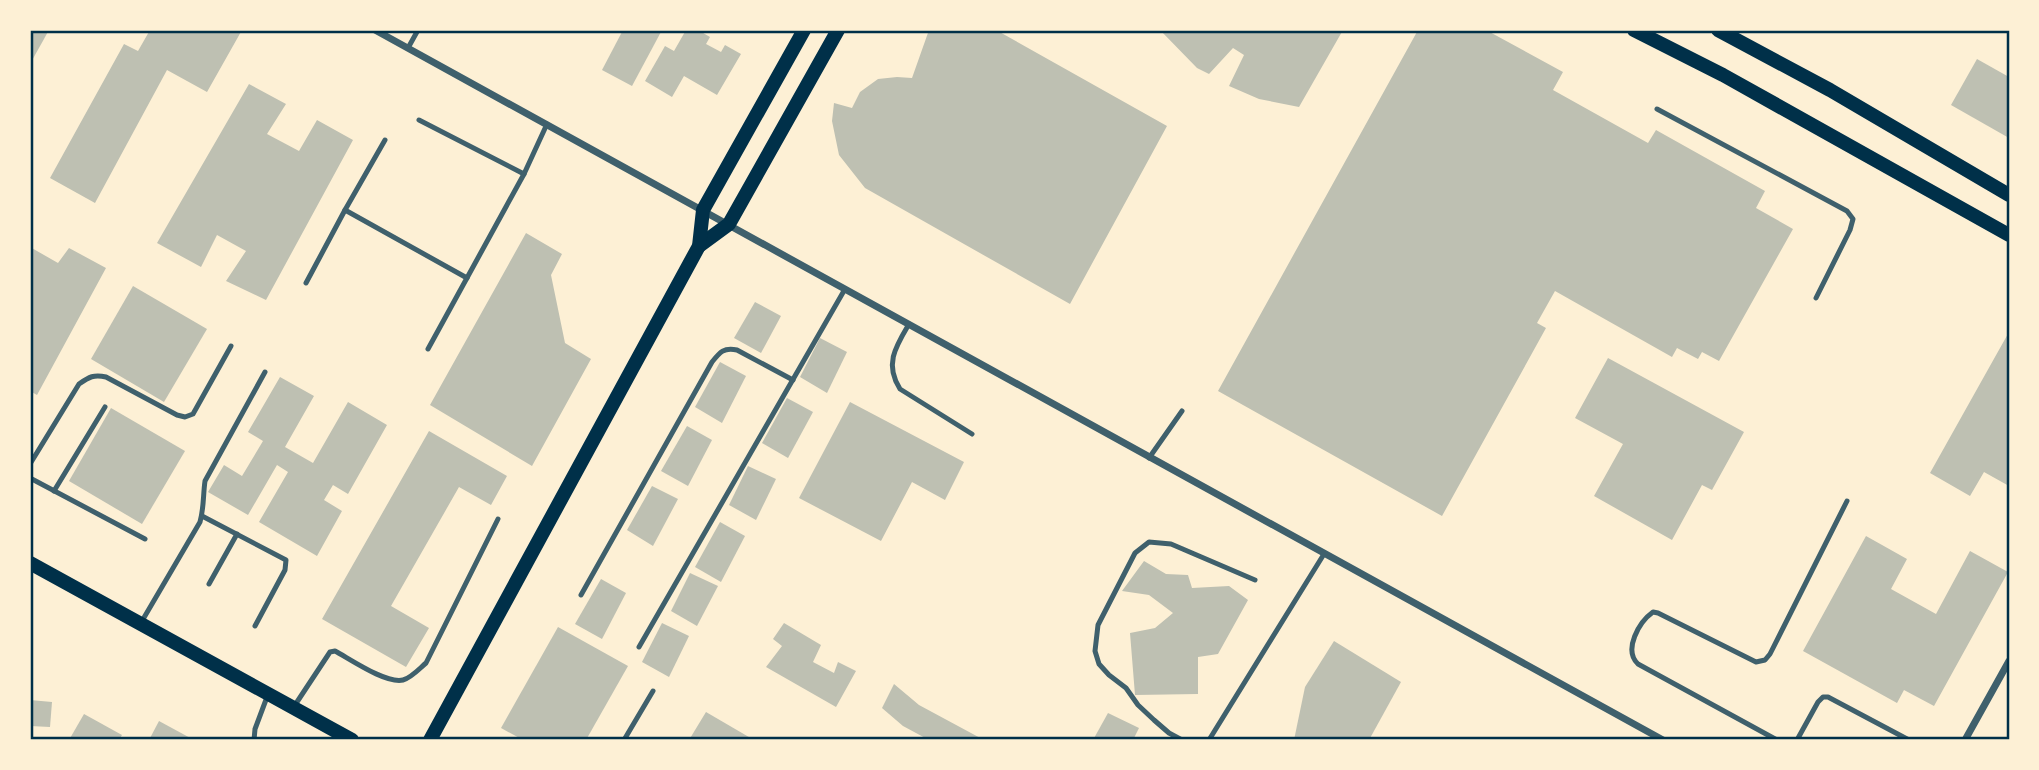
<svg xmlns="http://www.w3.org/2000/svg" width="2039" height="770" viewBox="0 0 2039 770" font-family="Raleway,sans-serif">
<style>
.building{fill:#bec0b2}
.lines{fill:none;stroke-linecap:round;stroke-linejoin:round}
.service{stroke:#3f606c;stroke-width:5}
.minor{stroke:#3f606c;stroke-width:7}
.secondary{stroke:#003049;stroke-width:14}
.neatline{fill:none;stroke:#003049;stroke-width:2.5}
</style>
<rect width="100%" height="100%" fill="#fdf0d5"/>
<g class="building">
<polygon points="30,30 49,30 30,64"/>
<polygon points="150,30 242,30 207,92 167,70 95,203 50,178 124,44 138,51"/>
<polygon points="623,30 662,30 632,86 602,70"/>
<polygon points="686,30 698,30 710,37 706,44 721,52 725,45 741,54 717,95 684,76 672,97 645,81 665,46 674,51"/>
<polygon points="929,30 996,30 1167,126 1070,304 865,188 839,155 832,121 834,103 852,108 860,92 878,79 897,77 912,78"/>
<polygon points="1160,30 1343,30 1299,107 1259,99 1229,86 1244,55 1233,48 1209,74 1197,68"/>
<polygon points="1418,30 1486,30 1563,72 1553,90 1648,143 1656,130 1765,191 1756,208 1793,229 1719,361 1702,352 1698,359 1677,348 1672,357 1555,291 1537,323 1546,328 1442,516 1218,391"/>
<polygon points="1977,59 2009,77 2009,138 1951,105"/>
<polygon points="249,84 286,104 267,134 299,151 317,120 353,140 266,300 226,281 246,251 217,235 201,267 157,243"/>
<polygon points="526,233 562,254 551,275 565,343 591,359 532,466 430,405"/>
<polygon points="30,247 58,263 69,248 106,268 37,395 30,391"/>
<polygon points="133,286 207,329 164,402 91,359"/>
<polygon points="755,302 781,316 761,353 734,338"/>
<polygon points="2009,332 2009,486 1984,472 1970,496 1930,473"/>
<polygon points="820,338 847,352 827,393 800,377"/>
<polygon points="1608,358 1744,432 1712,490 1702,485 1672,540 1594,496 1623,444 1575,418"/>
<polygon points="720,362 746,376 722,423 695,407"/>
<polygon points="280,377 314,396 285,447 313,463 348,402 387,425 348,494 333,485 324,500 342,511 317,556 259,522 288,472 277,465 248,515 208,492 224,465 242,476 263,441 248,432"/>
<polygon points="787,398 813,412 788,458 762,443"/>
<polygon points="850,402 964,462 945,500 912,482 881,541 799,498"/>
<polygon points="111,408 185,451 142,524 69,481"/>
<polygon points="687,426 712,440 688,486 661,471"/>
<polygon points="429,431 507,476 491,505 459,487 391,606 429,628 406,667 322,619"/>
<polygon points="748,466 776,479 756,520 729,505"/>
<polygon points="652,486 678,499 653,546 627,530"/>
<polygon points="720,522 745,536 721,582 695,567"/>
<polygon points="1866,536 1907,559 1891,589 1936,614 1970,551 2008,572 1934,706 1904,690 1897,703 1803,651"/>
<polygon points="1144,561 1166,574 1188,575 1192,588 1229,586 1248,600 1218,654 1198,657 1198,694 1135,695 1130,633 1155,628 1173,613 1149,595 1122,591"/>
<polygon points="690,573 718,586 697,626 671,611"/>
<polygon points="601,579 626,593 602,639 575,624"/>
<polygon points="662,623 689,636 669,677 642,662"/>
<polygon points="784,623 821,645 813,662 834,673 838,662 856,671 836,707 766,667 782,646 773,639"/>
<polygon points="558,627 628,666 586,740 523,740 501,728"/>
<polygon points="1334,641 1401,682 1369,740 1294,740 1305,687"/>
<polygon points="894,684 919,705 984,740 929,740 903,726 882,708"/>
<polygon points="30,700 52,702 50,727 30,726"/>
<polygon points="706,712 754,740 689,740"/>
<polygon points="1108,713 1139,728 1133,740 1093,740"/>
<polygon points="84,714 122,735 119,740 69,740"/>
<polygon points="159,721 194,740 149,740"/>
</g>
<g class="lines">
<g class="service">
<polyline points="408,48 418,30"/>
<polyline points="1657,109 1847,211 1853,219 1850,230 1816,298"/>
<polyline points="419,120 524,174"/>
<polyline points="385,140 345,210 467,278"/>
<polyline points="306,283 345,210"/>
<path d="M 909,324 C 896,346 884,364 900,389 L 972,434"/>
<polyline points="428,349 524,174 547,124"/>
<polyline points="1149,458 1182,411"/>
<path d="M 30,464 L 79,384 C 89,377 94,374 106,377 L 177,415 L 185,417 L 193,414 L 231,346"/>
<polyline points="30,478 145,539"/>
<polyline points="54,491 105,407"/>
<polyline points="202,516 286,560 285,570 255,626"/>
<polyline points="209,584 237,534"/>
<path d="M 581,595 L 712,362 C 720,352 724,347 737,350 L 793,380"/>
<path d="M 142,621 L 200,522 C 204,508 203,495 205,481 L 265,372"/>
<polyline points="639,647 845,289"/>
<path d="M 295,705 L 330,652 L 335,651 C 350,659 386,684 403,680 C 411,678 419,669 426,663 L 498,519"/>
<polyline points="254,740 255,729 267,697"/>
<polyline points="624,740 653,691"/>
<polyline points="1182,740 1169,733 1154,720 1138,705 1126,688 1109,675 1099,664 1095,651 1098,625 1135,553 1149,542 1171,544 1255,580"/>
<polyline points="1209,740 1324,554"/>
<path d="M 1777,740 L 1638,664 C 1623,650 1639,622 1653,612 L 1658,613 L 1756,662 L 1765,660 L 1770,654 L 1847,501"/>
<polyline points="1797,740 1818,702 1823,697 1828,697 1909,740"/>
</g>
<g class="minor">
<polyline points="375,30 1663,740"/>
<polyline points="1965,740 2009,661"/>
</g>
<g class="secondary">
<polyline points="1634,30 1723,75 2009,235"/>
<polyline points="1718,30 1830,90 2009,195"/>
<polyline points="699,246 729,224 838,30"/>
<polyline points="30,563 352,740"/>
<polyline points="430,740 699,246 703,210 804,30"/>
</g>
</g>
<rect width="2039" height="770" fill="none" stroke="#fdf0d5" stroke-width="63"/>
<rect x="32" y="32" width="1976" height="706" class="neatline"/>
</svg>
